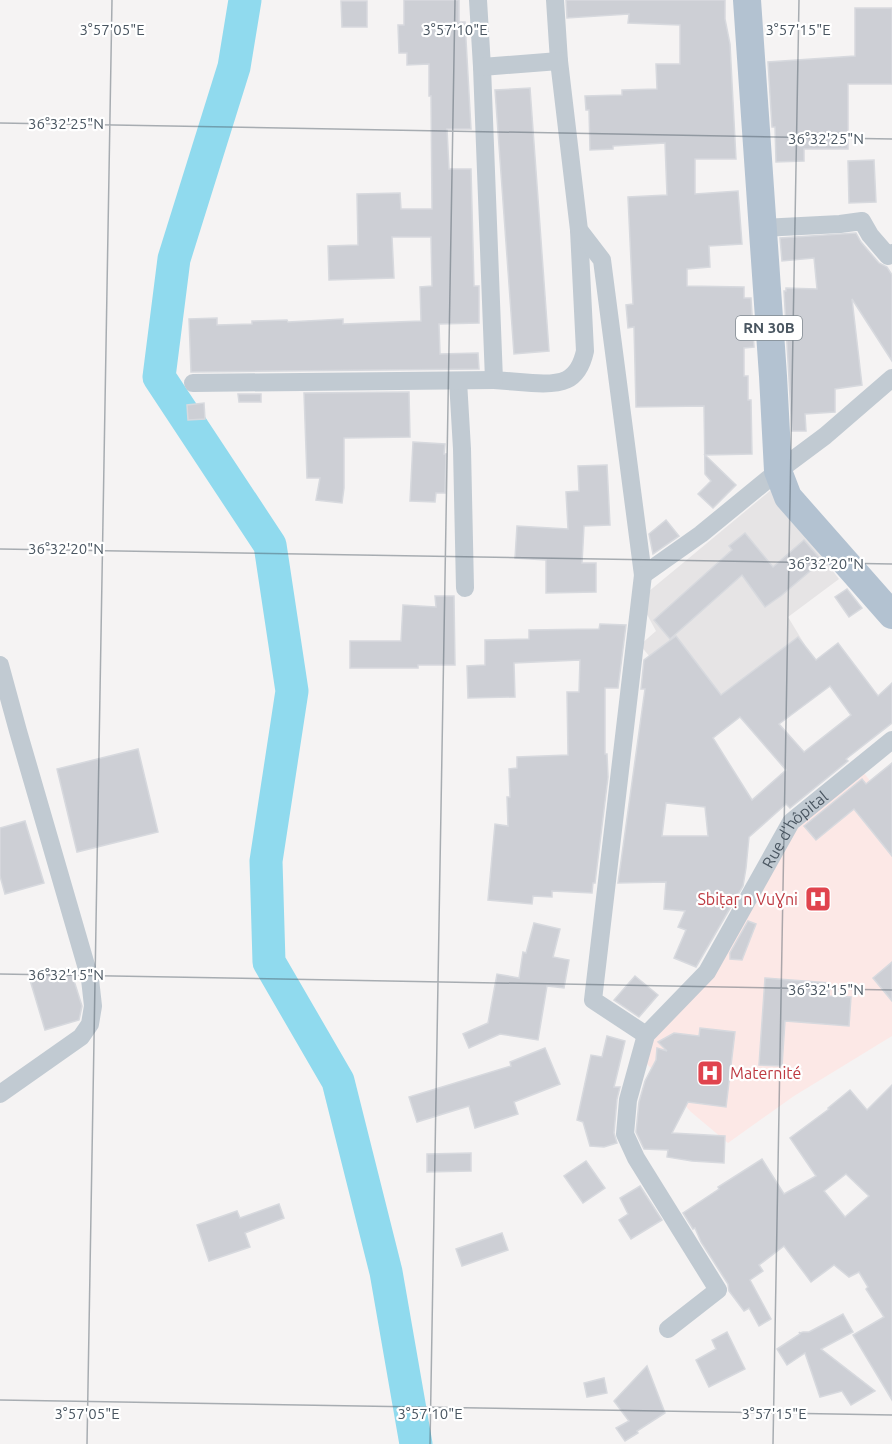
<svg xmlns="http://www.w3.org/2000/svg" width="892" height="1444" viewBox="0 0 892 1444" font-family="Ubuntu,sans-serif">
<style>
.education{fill:#e6e4e5}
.medical{fill:#fce8e6}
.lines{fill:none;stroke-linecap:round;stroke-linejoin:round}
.river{stroke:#90daee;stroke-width:33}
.building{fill:#cdcfd5;stroke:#d7d9de;stroke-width:1.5;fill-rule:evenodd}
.minor{stroke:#c1cad2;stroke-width:18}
.primary{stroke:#b3c2d1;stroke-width:28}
.ticks{fill:none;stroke:#4a5661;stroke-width:1.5;stroke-opacity:0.45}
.labels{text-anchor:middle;stroke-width:4.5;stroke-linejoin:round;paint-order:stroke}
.shield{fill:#fff;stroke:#808990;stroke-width:1.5}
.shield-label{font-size:15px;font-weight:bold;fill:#4a5661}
.street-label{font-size:16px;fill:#4a5661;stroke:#fff}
.health-label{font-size:16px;fill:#be3a42;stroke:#fff;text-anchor:end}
.ticks-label{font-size:15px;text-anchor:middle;fill:#4a5661;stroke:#fff;stroke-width:4.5;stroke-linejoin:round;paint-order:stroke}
</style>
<rect width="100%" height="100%" fill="#f5f3f3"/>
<polygon class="education" points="771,490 839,579 788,617 805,645 724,719 695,711 640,645 656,631 643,607 648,592"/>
<polygon class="medical" points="857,764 892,809 892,1036 794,1096 728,1143 691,1112 637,1053 698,978 791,820"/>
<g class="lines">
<polyline class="river" points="245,0 234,67 174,259 159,377 270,545 292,691 266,861 269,962 338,1081 386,1272 416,1444"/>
</g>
<g class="building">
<polygon points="404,0 459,0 459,22 465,22 471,129 447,129 449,169 471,169 474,286 479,286 479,323 439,324 440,354 478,353 479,369 191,372 189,319 217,318 217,325 252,324 252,321 287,320 288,322 343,319 343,324 421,321 420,287 432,286 431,237 392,237 394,278 329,280 328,246 358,245 357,194 400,193 401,209 432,209 431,96 429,96 429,64 407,65 407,53 399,53 398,25 404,25"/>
<polygon points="566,0 725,0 725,19 730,44 736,159 695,159 695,194 738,191 742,244 709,246 710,267 687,269 687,286 744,287 744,298 751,298 754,347 744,348 744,376 748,376 748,400 751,400 752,454 705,455 736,485 713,508 698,494 711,481 705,474 704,406 636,407 634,327 628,328 626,305 633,304 628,197 667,195 665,143 613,146 613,149 590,150 589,110 586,110 585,96 622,95 622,90 657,89 656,64 680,64 680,25 628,23 629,14 567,18"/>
<polygon points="341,1 367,1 367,27 342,27"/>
<polygon points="855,8 892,8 892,84 848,84 848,149 804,149 804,161 776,162 775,127 772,127 768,62 855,56"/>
<polygon points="530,88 549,351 514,354 495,90"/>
<polygon points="874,160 876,202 849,203 848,161"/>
<polygon points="856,233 861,242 879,263 887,267 892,275 892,361 852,299 862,385 835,389 835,412 805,414 806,431 792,431 784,291 786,291 786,288 817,289 814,258 782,261 780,238"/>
<polygon points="409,392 410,437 344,438 344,488 342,503 316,500 320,478 307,478 304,393"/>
<polygon points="238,394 261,394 261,402 239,402"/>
<polygon points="204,403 205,419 188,420 187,405"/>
<polygon points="413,442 445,444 444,454 446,454 445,493 436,493 435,502 410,501"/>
<polygon points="607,465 610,525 584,526 582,563 596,563 596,592 546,593 546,560 515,558 517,526 568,529 566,492 579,491 578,466"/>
<polygon points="666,520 679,536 653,554 649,534"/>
<polygon points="745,533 773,567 804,540 822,561 782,595 765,607 742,575 670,639 654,620 732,550 729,546"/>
<polygon points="847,589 862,608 849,617 835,597"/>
<polygon points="435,596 454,596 455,665 418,665 418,668 350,668 350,641 401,641 403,605 436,607"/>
<polygon points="600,624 626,625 618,688 605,688 605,754 607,754 608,777 595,883 593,883 592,893 552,891 552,897 533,896 532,904 488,900 495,824 508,826 507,797 510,797 509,769 517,768 517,757 568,755 567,692 579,692 580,660 514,663 515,697 468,698 467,666 485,665 485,640 529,639 529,630 599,629"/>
<path d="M 676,636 L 721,695 L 798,637 L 816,660 L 838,643 L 878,696 L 892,683 L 892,723 L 846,759 L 848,761 L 790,808 L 786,804 L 749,837 L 746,868 L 743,886 L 696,967 L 674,958 L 686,930 L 678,927 L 685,911 L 664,909 L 666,882 L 618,883 L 645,689 L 641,689 L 644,660 ZM 830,686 L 851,715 L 804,752 L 779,724 ZM 740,717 L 786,770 L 752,800 L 713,738 ZM 666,803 L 705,807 L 708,836 L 662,836 Z"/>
<polygon points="138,749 158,832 77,852 57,769"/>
<polygon points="892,763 892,856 854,809 816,840 804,826 862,779 866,784"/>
<polygon points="25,821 44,883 5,894 0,876 0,828"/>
<polygon points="748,921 756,924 742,960 730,959 730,953"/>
<polygon points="534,923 560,929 553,957 569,960 564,988 547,986 538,1040 500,1034 469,1048 463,1034 488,1023 497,974 519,978 523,952 526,953"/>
<polygon points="892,962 892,1001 873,978"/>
<polygon points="70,968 82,1006 79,1020 45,1030 30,980"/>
<polygon points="635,976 658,995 639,1017 614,1000"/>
<polygon points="765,978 830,983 829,996 851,997 849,1026 785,1021 782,1066 759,1065"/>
<polygon points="700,1028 735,1032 726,1107 688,1102 672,1133 725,1136 724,1163 692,1161 667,1157 668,1150 644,1149 636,1132 639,1102 645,1081 656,1060 657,1048 667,1051 658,1042 674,1033 699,1036"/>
<polygon points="607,1036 625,1041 614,1087 620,1087 617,1099 614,1133 617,1143 604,1147 590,1146 583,1122 577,1120 591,1055 602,1057"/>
<polygon points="545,1048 560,1084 514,1102 518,1114 475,1128 469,1106 417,1122 409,1097 511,1066 510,1062"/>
<path d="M 892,1085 L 892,1400 L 853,1335 L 884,1317 L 866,1289 L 868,1287 L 859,1272 L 849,1277 L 834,1265 L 811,1282 L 784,1246 L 759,1265 L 763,1271 L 750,1280 L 771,1319 L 759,1326 L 749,1308 L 744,1311 L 729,1291 L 728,1284 L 701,1242 L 695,1228 L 693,1229 L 683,1213 L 719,1189 L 718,1187 L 762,1159 L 784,1194 L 816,1176 L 790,1138 L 829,1109 L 828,1108 L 850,1090 L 867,1110 ZM 846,1174 L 869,1196 L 845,1217 L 824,1191 Z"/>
<polygon points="471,1153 471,1171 427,1172 427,1154"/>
<polygon points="586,1161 605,1188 583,1203 564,1176"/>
<polygon points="640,1186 662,1220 631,1239 619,1220 628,1214 620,1198"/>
<polygon points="279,1204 284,1218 245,1233 250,1247 209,1261 197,1225 237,1211 240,1218"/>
<polygon points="502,1233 508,1250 462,1266 456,1249"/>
<polygon points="843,1314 853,1332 821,1349 875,1391 851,1405 842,1391 820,1397 805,1353 787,1365 777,1349 800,1334 799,1332 800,1333 803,1332 809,1332"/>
<polygon points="727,1332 745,1369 709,1387 696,1360 716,1349 712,1340"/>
<polygon points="647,1366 665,1413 637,1431 638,1433 625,1441 616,1428 629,1421 614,1401"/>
<polygon points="604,1378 607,1393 587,1397 584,1383"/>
</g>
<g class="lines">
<g class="minor">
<path d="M 478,0 L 482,67 L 494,380 C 507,381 519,382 532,383 C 560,385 578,383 585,351 L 579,230"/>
<polyline points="555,0 559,61 579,230 602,260 643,575 701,534 778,471 825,436 892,378"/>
<polyline points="482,67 559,61"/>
<polyline points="762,228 840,224 862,221 870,235 888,256 892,253"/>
<polyline points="458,381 462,449 465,588"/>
<polyline points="193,383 494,380"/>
<polyline points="643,575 593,1000 646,1035"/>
<polyline points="0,665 18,731 90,979 93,1006 90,1024 81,1037 0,1094"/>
<path id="s1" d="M 668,1329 L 718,1290 L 636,1158 L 625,1134 L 628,1100 L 646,1035 L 707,972 L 791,822 L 892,740"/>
</g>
<polyline class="primary" points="747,0 773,376 778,471 788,497 892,615"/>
</g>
<path class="ticks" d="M 0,123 L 892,139M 0,549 L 892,564M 0,974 L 892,990M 0,1400 L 892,1415M 87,1444 L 112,0M 430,1444 L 455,0M 773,1444 L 799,0"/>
<defs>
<symbol id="hospital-square" viewBox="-11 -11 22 22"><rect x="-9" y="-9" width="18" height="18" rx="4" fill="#e0444e" stroke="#fff"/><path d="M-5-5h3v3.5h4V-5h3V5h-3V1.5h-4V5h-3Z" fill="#fff"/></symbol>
</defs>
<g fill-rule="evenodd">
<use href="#hospital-square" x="803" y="884" width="30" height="30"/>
<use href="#hospital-square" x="695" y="1058" width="30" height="30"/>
</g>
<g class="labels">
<rect class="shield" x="736" y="316" width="66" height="24" rx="4.5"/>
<g class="shield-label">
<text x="769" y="333">RN 30B</text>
</g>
<g class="street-label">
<text dy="6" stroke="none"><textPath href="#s1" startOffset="603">Rue d'hôpital</textPath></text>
</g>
<g class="health-label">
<text x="798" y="905">Sbiṭaṛ n Vuɣni</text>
<text x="730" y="1079" text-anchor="start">Maternité</text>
</g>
</g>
<g class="ticks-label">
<text x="112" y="35">3°57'05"E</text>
<text x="455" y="35">3°57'10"E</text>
<text x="798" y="35">3°57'15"E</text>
<text x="66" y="129">36°32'25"N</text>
<text x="826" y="144">36°32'25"N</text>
<text x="66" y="554">36°32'20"N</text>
<text x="826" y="569">36°32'20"N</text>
<text x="66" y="980">36°32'15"N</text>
<text x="826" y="995">36°32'15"N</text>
<text x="87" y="1419">3°57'05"E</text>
<text x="430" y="1419">3°57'10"E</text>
<text x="774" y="1419">3°57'15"E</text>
</g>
</svg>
